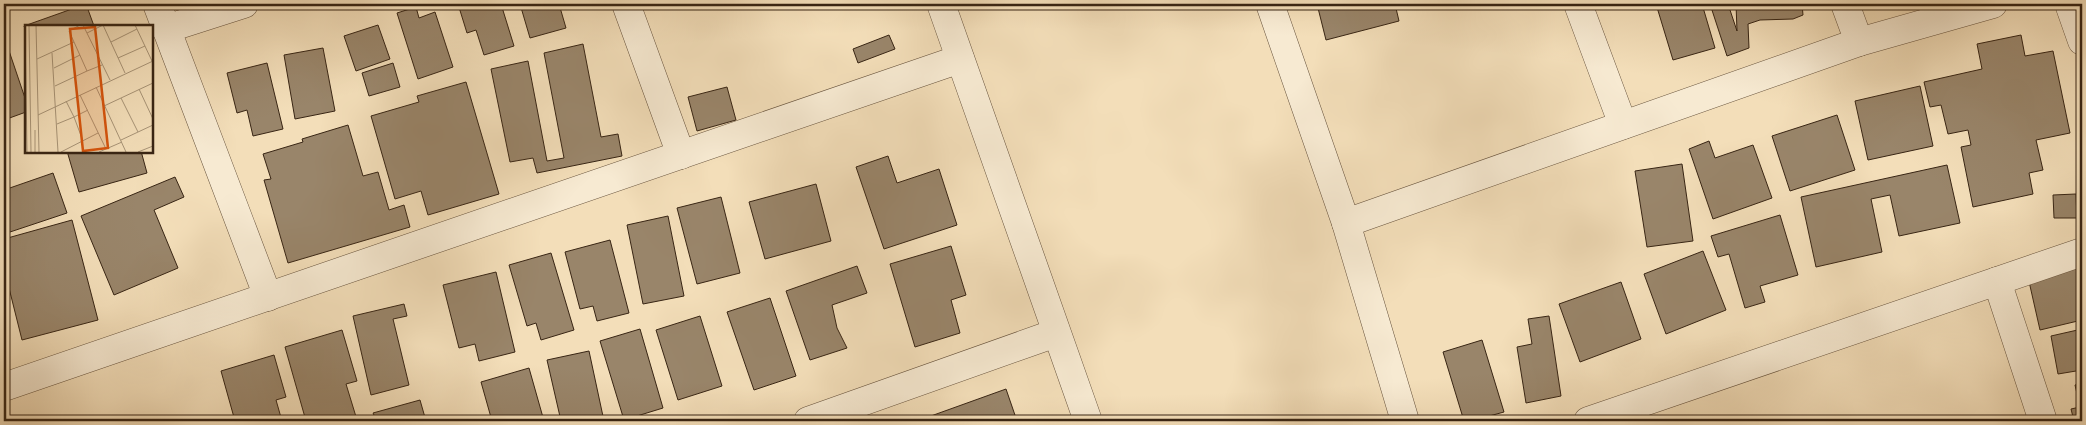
<svg xmlns="http://www.w3.org/2000/svg" width="2086" height="425" viewBox="0 0 2086 425" font-family="Alegreya,serif">
<style>
.building{fill:#99856a;stroke:#382514}
.lines{fill:none;stroke-linecap:round;stroke-linejoin:round}
.street-casing{stroke:#67533d;stroke-width:29}
.street{stroke:#f7ead2;stroke-width:28}
.inset-road{fill:none;stroke:#a89477;stroke-width:1}
.view{fill:#d6540d;fill-opacity:0.15;stroke:#d6540d;stroke-width:2.5}
.inset-edge{fill:none;stroke:#382514;stroke-width:2.5}
</style>
<rect width="100%" height="100%" fill="#f3deb9"/>
<filter id="stains"><feTurbulence type="fractalNoise" baseFrequency=".004" numOctaves="4"/><feColorMatrix values="0 0 0 0 .2 0 0 0 0 .09 0 0 0 0 .02 0 0 0 .5 -.17"/></filter>
<radialGradient id="worn" r=".72"><stop offset=".6" stop-color="#630" stop-opacity="0"/><stop offset="1" stop-color="#630" stop-opacity=".3"/></radialGradient>
<g class="building">
<polygon points="86,4 94,26 26,26 26,32 24,26"/>
<polygon points="458,4 501,4 514,46 484,55 476,30 467,33"/>
<polygon points="520,4 559,4 566,28 530,38"/>
<polygon points="1317,4 1395,4 1399,21 1326,40"/>
<polygon points="1656,4 1702,4 1715,48 1673,60"/>
<polygon points="1710,4 1728,4 1737,31 1736,4 1802,4 1803,15 1793,19 1760,20 1748,24 1749,48 1727,56"/>
<polygon points="416,7 419,18 435,12 453,67 418,79 397,13"/>
<polygon points="378,25 390,59 356,71 344,36"/>
<polygon points="889,35 895,49 858,63 853,49"/>
<polygon points="2021,35 2025,56 2053,51 2070,133 2036,140 2043,170 2029,173 2033,194 1973,207 1961,147 1971,145 1968,130 1948,134 1941,105 1930,107 1924,82 1982,69 1977,44"/>
<polygon points="4,36 26,101 26,112 4,120"/>
<polygon points="583,44 601,137 618,134 622,156 537,173 533,158 510,162 491,69 528,61 547,161 564,158 544,53"/>
<polygon points="323,48 335,111 295,119 284,55"/>
<polygon points="267,63 283,129 253,136 247,110 237,113 227,73"/>
<polygon points="393,63 400,87 369,96 362,73"/>
<polygon points="466,82 499,194 428,215 421,191 395,199 371,116 419,102 417,96"/>
<polygon points="1920,86 1933,146 1868,160 1855,101"/>
<polygon points="727,87 736,120 697,131 688,97"/>
<polygon points="1837,115 1855,170 1790,191 1772,136"/>
<polygon points="348,125 363,176 378,172 389,210 404,205 410,227 288,263 264,180 271,179 263,154 303,142 302,139"/>
<polygon points="1709,141 1715,158 1753,145 1772,198 1713,219 1689,149"/>
<polygon points="67,151 141,151 147,173 79,192"/>
<polygon points="888,156 897,183 939,169 957,225 884,249 856,167"/>
<polygon points="1682,164 1693,241 1647,247 1635,171"/>
<polygon points="1947,165 1960,223 1899,236 1890,195 1871,199 1882,252 1816,267 1801,197"/>
<polygon points="53,173 67,213 4,234 4,190"/>
<polygon points="175,177 184,197 154,210 178,268 114,295 81,216"/>
<polygon points="816,184 831,241 765,259 749,202"/>
<polygon points="2076,194 2077,218 2054,218 2053,195"/>
<polygon points="721,197 740,273 697,284 677,208"/>
<polygon points="1780,215 1798,275 1760,286 1765,302 1745,308 1729,254 1718,257 1711,236"/>
<polygon points="668,216 684,296 643,304 627,225"/>
<polygon points="72,220 98,320 22,340 4,268 4,239"/>
<polygon points="610,240 629,313 597,321 593,306 580,309 565,252"/>
<polygon points="951,246 966,295 951,300 960,333 915,347 890,264"/>
<polygon points="1703,251 1726,310 1666,334 1644,274"/>
<polygon points="551,253 574,330 541,340 536,323 527,326 509,265"/>
<polygon points="2082,265 2082,320 2040,330 2028,277"/>
<polygon points="857,266 867,293 832,305 837,328 847,348 810,360 786,291"/>
<polygon points="496,272 515,352 479,361 475,344 459,348 443,285"/>
<polygon points="1621,282 1641,339 1580,362 1559,304"/>
<polygon points="770,298 796,376 754,390 727,312"/>
<polygon points="404,304 407,316 393,319 409,385 371,395 353,316"/>
<polygon points="700,316 722,386 678,400 656,330"/>
<polygon points="1549,316 1561,396 1526,403 1517,347 1532,344 1528,319"/>
<polygon points="640,329 663,408 624,420 600,341"/>
<polygon points="2082,329 2082,370 2058,374 2051,336"/>
<polygon points="342,330 357,381 346,384 357,420 374,415 373,413 420,400 426,421 306,421 285,347"/>
<polygon points="1482,340 1504,412 1471,421 1464,421 1443,352"/>
<polygon points="589,351 604,421 561,421 547,360"/>
<polygon points="274,355 286,397 276,400 282,421 235,421 221,371"/>
<polygon points="529,368 544,421 492,421 481,382"/>
<polygon points="2082,383 2082,421 2074,421 2071,409 2080,407 2075,385"/>
<polygon points="1006,389 1017,421 917,421"/>
</g>
<g class="lines">
<defs>
<g id="street">
<polyline points="157,4 268,297"/>
<polyline points="626,4 681,155"/>
<polyline points="941,4 1088,421"/>
<polyline points="1270,4 1346,223 1859,42"/>
<polyline points="1578,4 1623,125"/>
<polyline points="1845,4 1859,42 1993,4"/>
<polyline points="2069,4 2082,41"/>
<polyline points="166,29 244,4"/>
<polyline points="1346,223 1405,421"/>
<polyline points="1997,281 2043,421"/>
<polyline points="4,387 960,59"/>
<polyline points="808,421 1056,333"/>
<polyline points="1588,421 2082,252"/>
</g>
</defs>
<use href="#street" class="street-casing"/>
<use href="#street" class="street"/>
</g>
<g transform="translate(25 25)">
<rect width="128" height="128" fill="#f3deb9"/>
<path class="inset-road" d="M 4,0 L 6,127M 11,0 L 14,127M 58,0 L 85,55M 78,0 L 100,48M 110,0 L 127,36M 0,3 L 2,127M 62,8 L 78,0M 86,17 L 112,4M 27,28 L 33,127M 93,33 L 120,21M 12,34 L 49,17 L 44,6 L 55,0M 29,43 L 55,30M 62,46 L 77,40M 30,61 L 62,46 L 49,17M 71,62 L 101,127M 114,64 L 128,94M 55,70 L 81,124M 96,73 L 113,107M 79,81 L 128,58M 13,90 L 128,36M 32,99 L 49,92 L 41,76M 10,105 L 10,127M 96,115 L 128,100M 58,116 L 49,92 L 63,85M 36,127 L 73,108M 74,127 L 97,117M 113,127 L 128,121"/>
<path class="view" d="M 70,2 L 83,123 L 58,126 L 45,4 Z"/>
<rect width="128" height="128" class="inset-edge"/>
</g>
<rect width="2086" height="425" fill="none" stroke="#f3deb9" stroke-width="20"/>
<rect x="5" y="5" width="2076" height="415" fill="none" stroke="#382514" stroke-width="2.5"/>
<rect x="10" y="10" width="2066" height="405" fill="none" stroke="#382514"/>
<rect width="100%" height="100%" filter="url(#stains)"/>
<rect width="100%" height="100%" fill="url(#worn)"/>
</svg>
